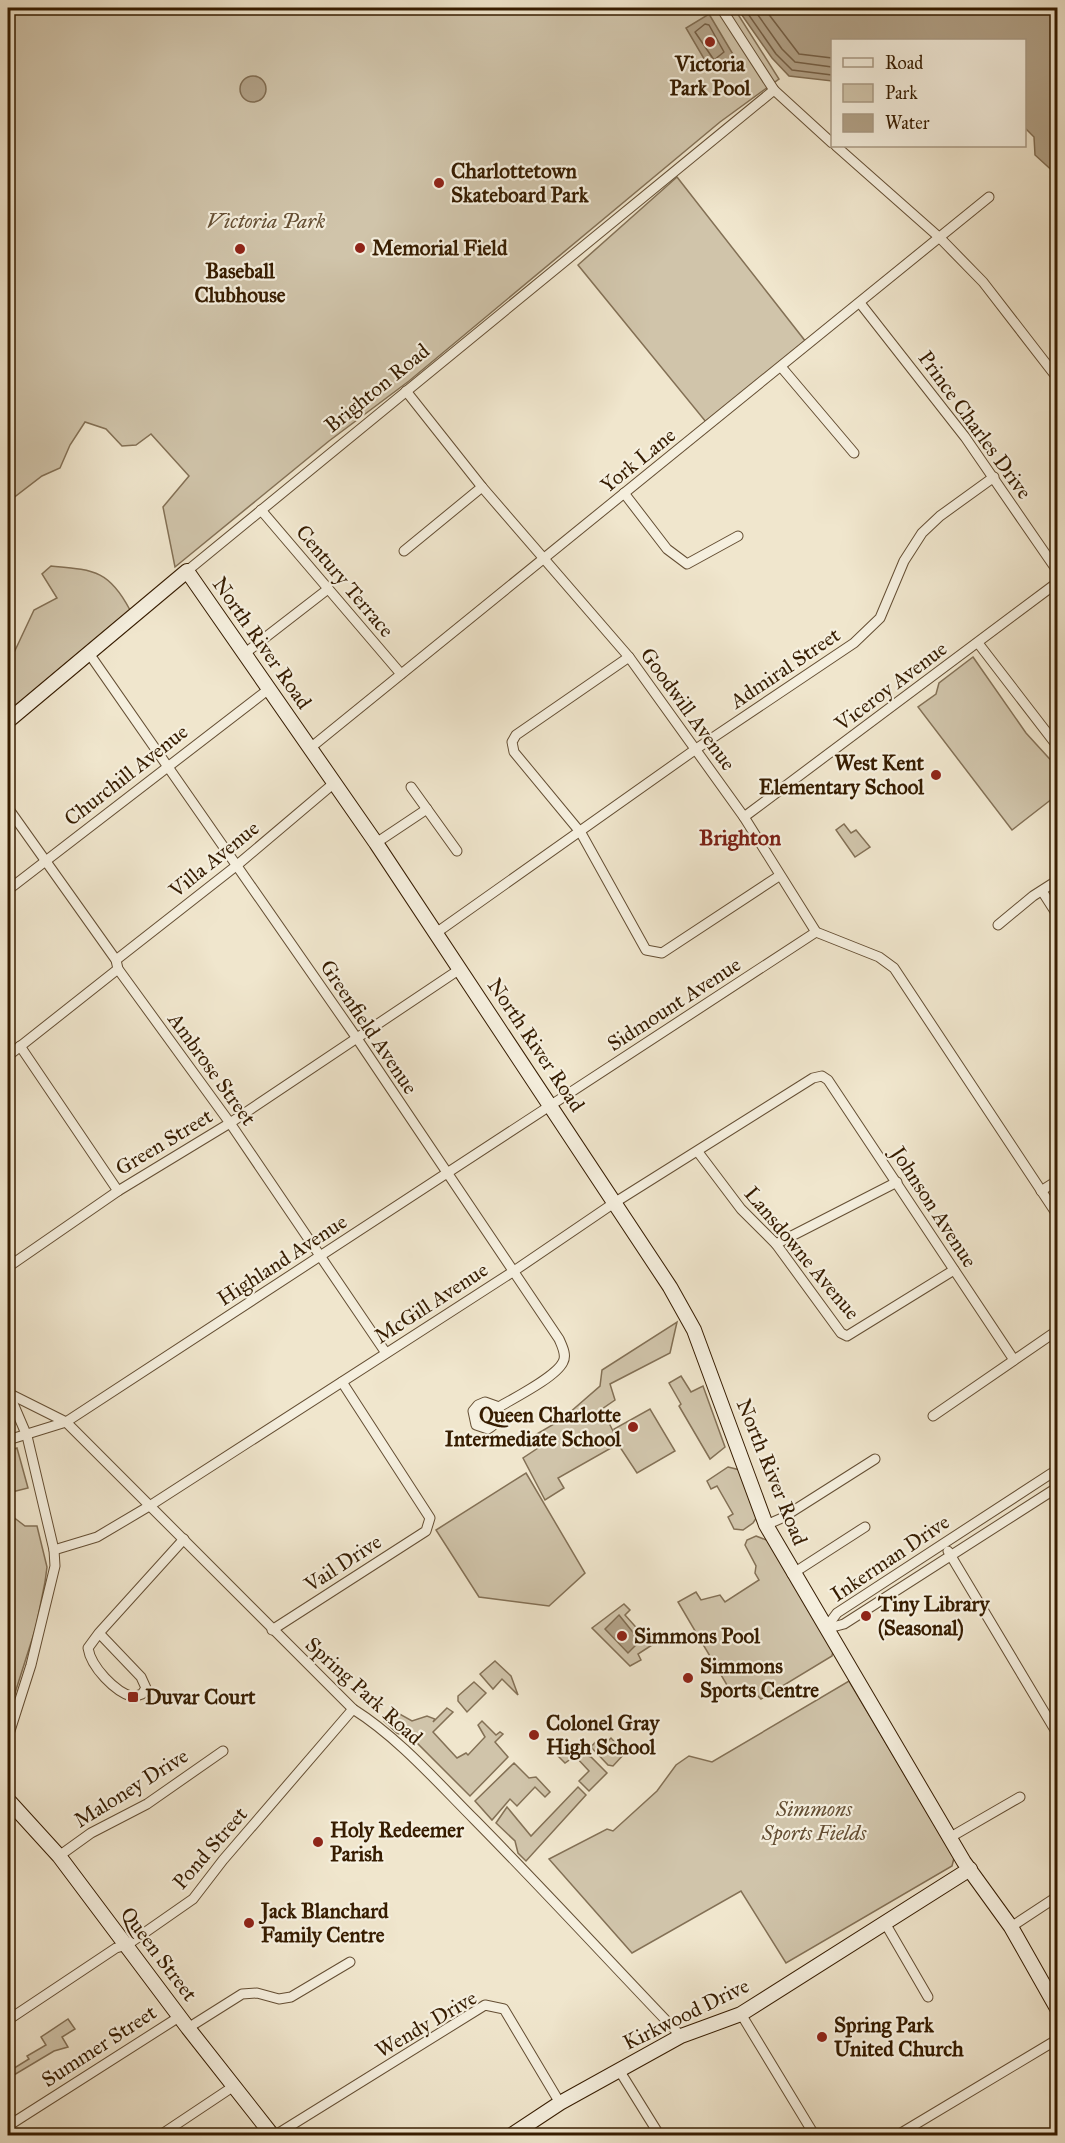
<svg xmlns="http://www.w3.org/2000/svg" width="1065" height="2143" viewBox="0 0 1065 2143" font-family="'IM FELL Great Primer',serif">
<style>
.green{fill:#d0c4aa;stroke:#837055;stroke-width:1.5}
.water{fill:#b1a187;stroke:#806c51;stroke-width:1.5}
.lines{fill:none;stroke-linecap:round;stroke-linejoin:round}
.shore{stroke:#745e44;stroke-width:1.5}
.street-casing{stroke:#644e33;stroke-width:11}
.secondary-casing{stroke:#361c00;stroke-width:16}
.street{stroke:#f5efde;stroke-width:9}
.secondary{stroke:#f5efde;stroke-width:14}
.poi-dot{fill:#8f2418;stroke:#f5efde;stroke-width:2}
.labels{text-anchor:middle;stroke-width:4.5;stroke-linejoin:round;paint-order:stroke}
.poi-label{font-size:21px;font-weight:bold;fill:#361c00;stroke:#f5efde;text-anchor:start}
.park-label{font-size:21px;font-style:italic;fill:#644e33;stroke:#f5efde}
.street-label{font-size:21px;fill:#361c00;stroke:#f5efde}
.neighbourhood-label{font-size:22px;font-weight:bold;fill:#7a1f14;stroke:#f5efde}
</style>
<rect width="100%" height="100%" fill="#f0e6cd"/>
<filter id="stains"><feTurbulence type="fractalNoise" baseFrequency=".00333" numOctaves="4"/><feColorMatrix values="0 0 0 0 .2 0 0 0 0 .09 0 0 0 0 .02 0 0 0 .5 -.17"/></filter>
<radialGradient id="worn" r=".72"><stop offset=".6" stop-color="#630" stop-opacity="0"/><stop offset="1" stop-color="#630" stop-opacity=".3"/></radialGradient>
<g class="green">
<polygon points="8,8 734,8 779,79 720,122 409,381 329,441 175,567 163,507 189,476 151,434 136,445 122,446 106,429 85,422 70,445 60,468 42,476 8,502"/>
<polygon points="677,177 806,342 706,422 578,265"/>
<path d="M 51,566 C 94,570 109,570 130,610 L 8,712 L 8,657 L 11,659 L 34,610 L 57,598 L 42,574 Z"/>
<polygon points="973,657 1026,733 1057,767 1057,795 1012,830 918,707 936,694 939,683"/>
<polygon points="844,824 851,833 856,830 870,847 855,857 836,830"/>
<polygon points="677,1322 670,1353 610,1384 615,1400 602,1409 617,1439 614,1429 650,1409 675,1451 637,1473 618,1444 558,1478 564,1488 545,1500 523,1458 541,1446 535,1435 561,1420 600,1386 602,1370"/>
<polygon points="681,1376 691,1392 703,1386 725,1447 710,1459 679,1406 681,1404 669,1383"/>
<polygon points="17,1448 28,1488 8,1493 8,1451"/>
<polygon points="728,1467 740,1470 757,1517 753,1523 743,1530 734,1529 728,1517 733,1514 717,1486 711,1489 707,1481"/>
<polygon points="526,1473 585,1573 549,1606 479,1597 436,1530"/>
<polygon points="8,1513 25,1526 37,1526 47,1567 45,1582 36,1627 8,1715"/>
<polygon points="756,1536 769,1541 833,1651 832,1656 761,1699 755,1693 752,1694 748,1689 734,1697 678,1602 696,1592 701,1600 720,1595 725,1602 759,1580 755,1573 756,1566 745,1545 747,1540"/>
<polygon points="624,1604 630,1610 625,1615 652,1645 638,1654 641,1660 630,1666 592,1628"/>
<polygon points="495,1661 511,1676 518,1695 502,1679 493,1689 480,1674"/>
<polygon points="849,1681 954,1858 952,1866 786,1963 741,1891 632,1953 549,1859 607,1829 613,1831 657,1791 676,1765 689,1756 712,1762"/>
<polygon points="474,1682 486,1693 467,1712 458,1701 458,1696"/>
<polygon points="447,1708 453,1712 433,1732 457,1758 466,1753 468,1755 485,1737 478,1725 482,1721 496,1735 500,1732 503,1734 495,1742 508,1757 470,1796 414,1740 397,1733 384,1721 398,1713 412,1721 427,1716 435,1719 433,1722"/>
<polygon points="599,1738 605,1744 611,1738 625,1753 613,1766 608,1765 591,1747"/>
<polygon points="564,1748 591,1757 607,1773 589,1791 579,1781 589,1771 575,1756 565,1763 557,1755"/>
<polygon points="514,1763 529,1778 536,1777 550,1792 545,1797 535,1787 517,1806 510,1799 492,1820 475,1801"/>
<polygon points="578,1787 586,1795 526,1861 518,1853 515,1841 496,1823 507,1807 531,1836"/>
<polygon points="68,2019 75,2029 62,2037 68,2047 54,2051 14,2075 11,2070 29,2059 27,2056 46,2045 41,2037"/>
</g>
<g class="water">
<polygon points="737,8 1057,8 1057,175 1035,155 1034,137 1025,128 1024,40 832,40 832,81 789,76 772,58"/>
<polygon points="709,14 734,56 710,69 686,28"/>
<circle cx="253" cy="89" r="13"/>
<polygon points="619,1615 640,1641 628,1653 605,1629"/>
</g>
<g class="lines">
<g class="shore">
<polyline points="744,8 776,54 792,70 832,75"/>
<polyline points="753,8 782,49 795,62 832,67"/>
<polyline points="764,8 799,54 832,58"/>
<polygon points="705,24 709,25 724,52 714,60 695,32"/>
</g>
<defs>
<g id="street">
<polyline points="721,8 774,90 832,143"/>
<polyline points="836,146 940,238 983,282 1058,379"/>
<polyline points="860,303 965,437 1058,572"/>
<polyline points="782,368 854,453"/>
<polyline points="406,391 482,487 629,657 744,817 816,932 879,957 894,968 1058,1216"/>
<polyline points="624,493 667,549 687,564 738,536"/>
<polyline points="261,510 401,674"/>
<polyline points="404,551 482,487"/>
<polyline points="187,571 774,90"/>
<polyline points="978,643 1058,747"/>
<path d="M 88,652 L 356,1037 L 559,1339 C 562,1346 567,1355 563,1362 C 556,1377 514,1398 499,1407 L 485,1402 L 478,1405 L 473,1411 L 476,1425 L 488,1429 C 498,1423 499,1418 499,1407"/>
<polyline points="244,654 328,589"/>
<polyline points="629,657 516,735 512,742 514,752 581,833 646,950 662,953 779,876"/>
<polyline points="309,749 989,197"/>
<polyline points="411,787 457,851"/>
<polyline points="8,808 116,960 118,969 230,1123 386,1353"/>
<polyline points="744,817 1058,582"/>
<polyline points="376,843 427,809"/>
<polyline points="8,890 269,689"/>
<polyline points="1042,891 1058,916"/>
<polyline points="998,925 1033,896 1058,880"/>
<polyline points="436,933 696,749 854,643 880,618 904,561 922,533 940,516 994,477"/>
<polyline points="116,960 236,866 333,784"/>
<polyline points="20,1046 118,1191"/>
<polyline points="8,1056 118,969"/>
<polyline points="698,1152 741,1209 776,1244 841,1333 847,1336 954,1270"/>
<polyline points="1041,1191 1058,1180"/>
<polyline points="776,1244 897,1182"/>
<polyline points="8,1267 118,1191 230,1123 460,969"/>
<path d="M 8,1393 L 66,1422 L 353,1709 C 399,1738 437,1782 475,1820 C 545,1891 612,1964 681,2036"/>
<polyline points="933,1416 1058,1330"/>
<polyline points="8,1440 66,1422 816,932"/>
<polyline points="766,1525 782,1518 875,1459"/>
<polyline points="54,1550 97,1537 151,1505 514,1271 614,1203 813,1078 822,1076 828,1080 1014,1360"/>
<polyline points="948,1551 1058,1735"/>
<polyline points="792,1574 865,1527"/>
<polyline points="825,1629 837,1613 1058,1469"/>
<polyline points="825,1629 844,1624 1058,1487"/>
<polyline points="272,1630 426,1531 430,1518 342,1382"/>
<path d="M 99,1633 L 141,1677 L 146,1688 L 142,1694 L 133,1697 C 115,1692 91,1667 88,1648 L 99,1633 L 184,1539"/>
<polyline points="8,1737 31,1665 55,1566 54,1550 27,1436 9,1394"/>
<polyline points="949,1838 1020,1797"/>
<polyline points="59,1856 91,1833 147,1804 223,1751"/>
<polyline points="885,1923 928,1997"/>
<polyline points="1011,1927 1058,1896"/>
<polyline points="741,2014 815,2136"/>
<polyline points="8,2020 116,1948 127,1945 193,1899 223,1860 353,1709"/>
<polyline points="188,2028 242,1994 257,1993 279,1999 291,1997 350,1962"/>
<polyline points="619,2070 660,2136"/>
<polyline points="8,2126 179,2017"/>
<polyline points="159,2136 234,2086"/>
<polyline points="274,2136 485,2005 504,2009 560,2103"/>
<polyline points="896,2136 1058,2039"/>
</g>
<g id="secondary">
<polyline points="8,721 187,571 376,843 670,1287 694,1330 766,1525 964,1862 1011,1927 1058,2010"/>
<polyline points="8,1800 59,1856 188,2028 273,2136"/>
<polyline points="510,2136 560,2103 681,2036 741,2014 970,1869"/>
</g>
</defs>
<use href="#street" class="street-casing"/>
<use href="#secondary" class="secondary-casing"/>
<use href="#street" class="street"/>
<use href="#secondary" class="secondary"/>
</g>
<g class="poi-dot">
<circle cx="710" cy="42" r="6"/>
<circle cx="439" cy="183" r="6"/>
<circle cx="360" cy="248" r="6"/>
<circle cx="240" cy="249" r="6"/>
<circle cx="936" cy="775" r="6"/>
<circle cx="633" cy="1427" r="6"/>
<circle cx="866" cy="1616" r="6"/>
<circle cx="622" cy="1636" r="6"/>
<circle cx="688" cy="1678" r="6"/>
<rect x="127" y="1691" width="12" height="12" rx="3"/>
<circle cx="534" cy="1735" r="6"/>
<circle cx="318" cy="1842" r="6"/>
<circle cx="249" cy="1923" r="6"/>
<circle cx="822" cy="2037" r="6"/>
</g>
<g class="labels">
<g class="poi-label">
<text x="710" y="71" text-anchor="middle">Victoria<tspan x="710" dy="24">Park Pool</tspan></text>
<text x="451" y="178">Charlottetown<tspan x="451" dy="24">Skateboard Park</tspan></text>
<text x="372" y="255">Memorial Field</text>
<text x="240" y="278" text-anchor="middle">Baseball<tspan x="240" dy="24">Clubhouse</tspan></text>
<text x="924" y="770" text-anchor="end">West Kent<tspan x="924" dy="24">Elementary School</tspan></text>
<text x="621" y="1422" text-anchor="end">Queen Charlotte<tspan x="621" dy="24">Intermediate School</tspan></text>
<text x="878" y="1611">Tiny Library<tspan x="878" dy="24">(Seasonal)</tspan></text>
<text x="634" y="1643">Simmons Pool</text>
<text x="700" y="1673">Simmons<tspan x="700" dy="24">Sports Centre</tspan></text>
<text x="145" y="1704">Duvar Court</text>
<text x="546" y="1730">Colonel Gray<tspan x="546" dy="24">High School</tspan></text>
<text x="330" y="1837">Holy Redeemer<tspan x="330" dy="24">Parish</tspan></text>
<text x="261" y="1918">Jack Blanchard<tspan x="261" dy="24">Family Centre</tspan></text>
<text x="834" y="2032">Spring Park<tspan x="834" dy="24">United Church</tspan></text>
</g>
<g class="park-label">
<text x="266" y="228">Victoria Park</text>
<text x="814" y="1816">Simmons<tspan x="814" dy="24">Sports Fields</tspan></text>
</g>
<g class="street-label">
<text transform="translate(377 388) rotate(-39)" y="7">Brighton Road</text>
<text transform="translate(975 425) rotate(54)" y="7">Prince Charles Drive</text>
<text transform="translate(638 460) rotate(-39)" y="7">York Lane</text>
<text transform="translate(345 581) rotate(50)" y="7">Century Terrace</text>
<text transform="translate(262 643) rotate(55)" y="7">North River Road</text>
<text transform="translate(785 668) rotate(-34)" y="7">Admiral Street</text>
<text transform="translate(891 686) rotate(-37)" y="7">Viceroy Avenue</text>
<text transform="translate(688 709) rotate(54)" y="7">Goodwill Avenue</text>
<text transform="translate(126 775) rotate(-38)" y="7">Churchill Avenue</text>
<text transform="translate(214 859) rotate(-39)" y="7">Villa Avenue</text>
<text transform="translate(674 1004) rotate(-33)" y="7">Sidmount Avenue</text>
<text transform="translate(369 1027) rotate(56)" y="7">Greenfield Avenue</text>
<text transform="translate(536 1045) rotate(56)" y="7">North River Road</text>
<text transform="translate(212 1069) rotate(54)" y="7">Ambrose Street</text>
<text transform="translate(164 1142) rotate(-31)" y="7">Green Street</text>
<text transform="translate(934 1207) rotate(57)" y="7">Johnson Avenue</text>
<text transform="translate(802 1253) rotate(50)" y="7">Lansdowne Avenue</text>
<text transform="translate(282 1260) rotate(-33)" y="7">Highland Avenue</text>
<text transform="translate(431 1303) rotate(-33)" y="7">McGill Avenue</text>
<text transform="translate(772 1472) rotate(68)" y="7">North River Road</text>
<text transform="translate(890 1558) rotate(-34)" y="7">Inkerman Drive</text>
<text transform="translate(343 1563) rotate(-33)" y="7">Vail Drive</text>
<text transform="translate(364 1691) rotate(42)" y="7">Spring Park Road</text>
<text transform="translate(131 1788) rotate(-32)" y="7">Maloney Drive</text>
<text transform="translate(210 1848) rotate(-49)" y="7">Pond Street</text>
<text transform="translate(159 1954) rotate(53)" y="7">Queen Street</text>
<text transform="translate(686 2014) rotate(-26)" y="7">Kirkwood Drive</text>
<text transform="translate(426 2024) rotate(-30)" y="7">Wendy Drive</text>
<text transform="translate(99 2046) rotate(-33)" y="7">Summer Street</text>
</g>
<g class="neighbourhood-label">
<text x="740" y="845">Brighton</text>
</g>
</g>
<rect width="1065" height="2143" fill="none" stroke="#f0e6cd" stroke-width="30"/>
<rect x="9" y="9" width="1047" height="2125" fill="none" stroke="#361c00" stroke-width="3"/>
<rect x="15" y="15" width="1035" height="2113" fill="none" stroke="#361c00" stroke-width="1.5"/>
<rect x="831" y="39" width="195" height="108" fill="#f5efde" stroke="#a99b85" stroke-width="1.5"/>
<rect x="843" y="58" width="30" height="9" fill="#f5efde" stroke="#a99b85" stroke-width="1.5"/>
<text x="885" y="69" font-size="18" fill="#361c00">Road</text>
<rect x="843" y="84" width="30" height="18" fill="#d0c4aa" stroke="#a99b85" stroke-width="1.5"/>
<text x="885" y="99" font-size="18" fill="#361c00">Park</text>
<rect x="843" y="114" width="30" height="18" fill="#b1a187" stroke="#a99b85" stroke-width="1.5"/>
<text x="885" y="129" font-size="18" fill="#361c00">Water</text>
<rect width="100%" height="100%" filter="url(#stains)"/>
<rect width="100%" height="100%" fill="url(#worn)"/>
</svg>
